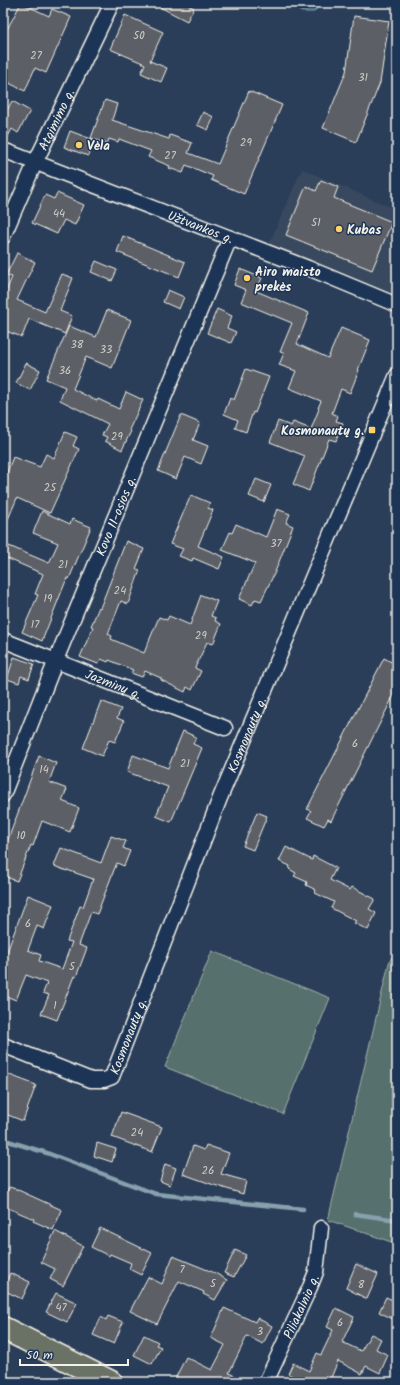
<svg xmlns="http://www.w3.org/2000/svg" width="400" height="1385" viewBox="0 0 400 1385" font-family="Kalam,sans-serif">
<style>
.built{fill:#39485e}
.green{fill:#57706d;stroke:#a6b0aa}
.water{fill:#406b87;stroke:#88a1ae}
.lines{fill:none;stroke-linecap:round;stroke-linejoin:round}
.stream{stroke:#88a1ae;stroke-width:4.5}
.building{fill:#5c6066;stroke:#f4f1e8}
.minor-casing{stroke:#f4f1e8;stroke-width:17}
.trunk-casing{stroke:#f4f1e8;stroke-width:25}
.minor{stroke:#1d3557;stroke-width:14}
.trunk{stroke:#6b7165;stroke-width:22}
.poi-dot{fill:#ffd166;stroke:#1d3557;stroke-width:1.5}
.labels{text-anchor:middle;stroke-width:3;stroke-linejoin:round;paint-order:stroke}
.number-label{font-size:11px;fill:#cecdc8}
.street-label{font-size:13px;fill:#f4f1e8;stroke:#1d3557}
.poi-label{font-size:13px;font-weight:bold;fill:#f4f1e8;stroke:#1d3557;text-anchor:start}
</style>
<rect width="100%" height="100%" fill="#2a3e5a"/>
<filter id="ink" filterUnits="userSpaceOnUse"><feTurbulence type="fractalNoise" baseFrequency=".025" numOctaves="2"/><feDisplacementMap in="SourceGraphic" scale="8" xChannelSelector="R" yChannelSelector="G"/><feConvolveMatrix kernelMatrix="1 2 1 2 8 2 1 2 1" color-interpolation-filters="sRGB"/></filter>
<g filter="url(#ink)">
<polygon class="built" points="302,169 397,210 397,299 269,244"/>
<g class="green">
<polygon points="397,945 397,1244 328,1220 389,963"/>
<polygon points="212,951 330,998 283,1114 165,1067"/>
</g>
<polygon class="water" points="292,3 321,3 314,12 302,12 293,7"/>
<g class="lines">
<g class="stream">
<polyline points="3,1140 8,1141 47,1153 156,1194 303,1209"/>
<polyline points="355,1214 397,1220"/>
</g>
</g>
<g class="building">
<polygon points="21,3 49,16 52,9 71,17 46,73 35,68 25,91 9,83 10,82 3,79 3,37"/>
<polygon points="152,3 184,3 194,8 187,21"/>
<polygon points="125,15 163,32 150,61 167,68 161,82 141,73 145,64 110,49"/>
<polygon points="354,16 389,21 380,83 356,142 323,128 346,72"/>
<polygon points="249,91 282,105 244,194 211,180 213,176 186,165 183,173 169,168 170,166 148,157 151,151 119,139 118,142 109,139 107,144 91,138 105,100 117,104 112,120 169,139 170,135 192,143 188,153 218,164"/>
<polygon points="12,101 30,111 18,133 12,129 5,142 3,142 3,118"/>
<polygon points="203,112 214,117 208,130 197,125"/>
<polygon points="70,131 94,140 88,156 64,147"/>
<polygon points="321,180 338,187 334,198 392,222 372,270 286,235 306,186 316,191"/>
<polygon points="57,193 84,205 75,225 64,220 57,234 32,223 45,195 54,199"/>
<polygon points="123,236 185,262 179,277 117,252"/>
<polygon points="17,253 35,262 17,300 45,312 62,274 73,278 60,311 72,316 65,334 29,319 22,337 3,330 3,299 12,277 6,275"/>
<polygon points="96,261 117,270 112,281 91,272"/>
<polygon points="240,269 262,278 256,291 309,313 297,344 328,358 341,328 370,340 358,370 359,370 350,393 341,389 332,413 338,416 336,421 343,423 336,441 329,439 309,491 293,484 305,456 270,442 278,421 291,426 293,422 311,429 319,409 318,408 321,401 289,388 296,371 279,365 284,353 280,352 292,323 241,302 246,290 234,285"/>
<polygon points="168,290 184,297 179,309 163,302"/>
<polygon points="217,309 232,316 227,328 236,332 231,343 207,333"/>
<polygon points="107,310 131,320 112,368 86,357 73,389 97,401 98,399 119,409 126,392 143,400 129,430 131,431 122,450 105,441 107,437 102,435 108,424 60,400 65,387 46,379 69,326 96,337"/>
<polygon points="26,363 40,370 30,390 16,383"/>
<polygon points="246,369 269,377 255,413 253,412 246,432 235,428 238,420 224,414 230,398 234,400"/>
<polygon points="181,415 200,423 193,440 208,446 201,464 185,457 176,479 158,471"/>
<polygon points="65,432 77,437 73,446 79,449 50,513 17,498 3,531 3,482 13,457 40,467 46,454 54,458"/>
<polygon points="256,479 271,485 264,502 249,496"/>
<polygon points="191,495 210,503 208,508 213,510 198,546 224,557 219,569 193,558 192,561 179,556 183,549 170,544"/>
<polygon points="277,509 290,514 286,523 293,526 275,572 261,601 255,599 252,605 239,599 255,563 222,550 230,532 232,533 236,524 266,537"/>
<polygon points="42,511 70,524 72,519 91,527 69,579 67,578 42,641 22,632 38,595 35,594 43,574 4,557 9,546 49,563 58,543 33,533"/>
<polygon points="126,541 144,549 136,569 140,570 128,604 121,601 108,634 112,636 111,639 144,653 159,617 167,620 169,616 190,625 201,595 217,601 211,616 216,618 215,621 221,624 213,644 207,642 195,668 201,671 192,690 187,687 185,692 161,680 161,678 145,671 142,677 131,673 133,670 109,660 108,662 101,659 98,664 80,657 93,627 91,626 99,607 100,608"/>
<polygon points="14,657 34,664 29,679 21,676 19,683 7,679"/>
<polygon points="384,658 397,665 397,697 394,695 331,821 328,819 324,826 307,818 311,811 307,809"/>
<polygon points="101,701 121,709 117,718 124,721 115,742 109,740 102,756 83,748"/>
<polygon points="183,731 196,737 193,744 202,748 171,822 156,816 168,787 127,772 133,755 168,768"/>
<polygon points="39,756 56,763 49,782 67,789 62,801 79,808 70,832 42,821 33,846 31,845 17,881 3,876 3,853"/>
<polygon points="257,812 267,816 253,850 243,846"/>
<polygon points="111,836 126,841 123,848 130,851 124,866 117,863 114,870 97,914 91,912 79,945 87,948 76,977 74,976 57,1020 41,1014 49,995 43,993 47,983 26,975 16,1000 3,995 3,989 6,980 3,979 3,969 6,961 4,960 28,895 53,905 44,929 37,926 28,950 41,955 39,961 62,969 72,942 67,941 80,906 83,907 93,879 67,870 67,871 54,866 61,848 101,863"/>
<polygon points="286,847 312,860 313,856 336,868 330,880 350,890 352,887 375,899 369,909 376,913 368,930 354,923 356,921 331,908 334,902 315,893 316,890 306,885 307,882 294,876 296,873 289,869 290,866 279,861"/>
<polygon points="7,1074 36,1085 23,1121 3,1113 7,1098 3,1097 3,1086"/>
<polygon points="121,1112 162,1127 152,1152 112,1137"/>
<polygon points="97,1143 116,1149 112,1162 94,1156"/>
<polygon points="206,1145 229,1153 221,1174 246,1181 243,1194 214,1185 183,1174 193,1146 204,1150"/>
<polygon points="165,1164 176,1168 170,1185 160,1181"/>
<polygon points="9,1187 16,1189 62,1210 53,1230 33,1221 34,1219 3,1206 3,1201"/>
<polygon points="100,1228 152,1253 141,1275 129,1269 131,1263 110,1254 109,1256 91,1247"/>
<polygon points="55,1231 83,1246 63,1286 50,1279 55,1269 41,1262"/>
<polygon points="235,1250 246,1255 234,1277 224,1273"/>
<polygon points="173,1256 215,1273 227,1280 215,1300 203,1294 204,1292 179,1281 157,1324 130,1311 148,1277 162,1284"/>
<polygon points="356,1264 378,1274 367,1299 346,1288"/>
<polygon points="10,1273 30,1282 22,1299 3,1290"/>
<polygon points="56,1293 77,1303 67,1322 46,1312"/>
<polygon points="386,1297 397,1302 397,1311 393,1319 379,1312"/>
<polygon points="224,1308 255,1322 257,1318 272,1326 263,1344 247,1336 229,1373 247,1382 186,1382 176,1377 186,1357 212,1370 225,1345 211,1338"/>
<polygon points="336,1308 354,1317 342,1342 361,1351 371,1334 381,1339 376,1349 388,1355 380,1373 366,1366 362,1374 338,1361 330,1380 333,1382 304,1382 288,1374 293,1363 309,1371 317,1353 321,1355 333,1330 327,1327"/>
<polygon points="108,1316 123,1322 114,1344 93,1335 101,1317 106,1320"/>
<polygon points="144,1335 158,1342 156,1345 161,1347 152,1364 134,1355"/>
</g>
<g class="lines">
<defs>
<g id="minor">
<path id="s1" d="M 3,150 L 308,268 L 397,305"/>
<path id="s2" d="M 3,237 L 35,163 L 112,3"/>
<path id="s3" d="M 3,640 L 225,728"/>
<path id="s4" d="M 3,795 L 56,660 L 230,238"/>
<path id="s5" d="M 3,1045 L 91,1080 L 104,1080 L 112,1077 L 220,798 L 397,375"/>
<path id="s6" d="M 266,1382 L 310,1287 L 316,1272 L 321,1228"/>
</g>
<polyline id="trunk" points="3,1328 111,1382"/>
</defs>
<use href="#minor" class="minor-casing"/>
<use href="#trunk" class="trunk-casing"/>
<use href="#minor" class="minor"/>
<use href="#trunk" class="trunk"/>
</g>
</g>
<g class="poi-dot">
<circle cx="79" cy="145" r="4"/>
<circle cx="339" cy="229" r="4"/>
<circle cx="247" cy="278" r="4"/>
<rect x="368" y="426" width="8" height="8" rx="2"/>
</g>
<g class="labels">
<g class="number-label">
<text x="139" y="39">50</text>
<text x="36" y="59">27</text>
<text x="363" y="81">31</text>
<text x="246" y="146">29</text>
<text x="170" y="159">27</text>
<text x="59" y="217">44</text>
<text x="316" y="226">51</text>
<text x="77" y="348">38</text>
<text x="106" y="353">33</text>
<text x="65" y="374">36</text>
<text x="117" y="440">29</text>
<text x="50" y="491">25</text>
<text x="276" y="547">37</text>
<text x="63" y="568">21</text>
<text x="120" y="594">24</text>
<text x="48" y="602">19</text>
<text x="35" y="628">17</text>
<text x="201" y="639">29</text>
<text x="355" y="747">6</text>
<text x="185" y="767">21</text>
<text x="44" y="773">14</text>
<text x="21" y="839">10</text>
<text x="28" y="927">6</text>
<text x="72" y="970">5</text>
<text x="55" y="1009">1</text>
<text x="137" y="1136">24</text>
<text x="208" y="1174">26</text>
<text x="182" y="1273">7</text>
<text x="213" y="1287">5</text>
<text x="361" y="1288">8</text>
<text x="61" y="1311">47</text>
<text x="340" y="1326">6</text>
<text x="260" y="1335">3</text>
</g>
<g class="street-label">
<text dy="5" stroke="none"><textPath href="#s2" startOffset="129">Atgimimo g.</textPath></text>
<text dy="5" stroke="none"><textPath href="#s1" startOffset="212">Užtvankos g.</textPath></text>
<text dy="5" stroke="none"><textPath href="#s4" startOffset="301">Kovo 11-osios g.</textPath></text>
<text dy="5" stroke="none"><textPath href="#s3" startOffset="119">Jazminų g.</textPath></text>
<text dy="5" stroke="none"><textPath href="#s5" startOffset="484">Kosmonautų g.</textPath></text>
<text dy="5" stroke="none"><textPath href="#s5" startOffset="160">Kosmonautų g.</textPath></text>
<text dy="5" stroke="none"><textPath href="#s6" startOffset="83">Piliakalnio g.</textPath></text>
</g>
<g class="poi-label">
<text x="87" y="150">Vėla</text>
<text x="347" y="234">Kubas</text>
<text x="255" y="276">Airo maisto<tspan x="255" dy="15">prekės</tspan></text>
<text x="364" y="435" text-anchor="end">Kosmonautų g.</text>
</g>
</g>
<rect width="400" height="1385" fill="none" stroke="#1d3557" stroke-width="16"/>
<rect x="8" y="8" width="384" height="1369" fill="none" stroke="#f4f1e8" stroke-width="1.5" filter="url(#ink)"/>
<path d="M20 1359v6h108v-6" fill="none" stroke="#f4f1e8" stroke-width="2"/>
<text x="26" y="1359" font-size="12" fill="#f4f1e8" stroke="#1d3557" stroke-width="3" paint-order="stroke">50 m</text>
</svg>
